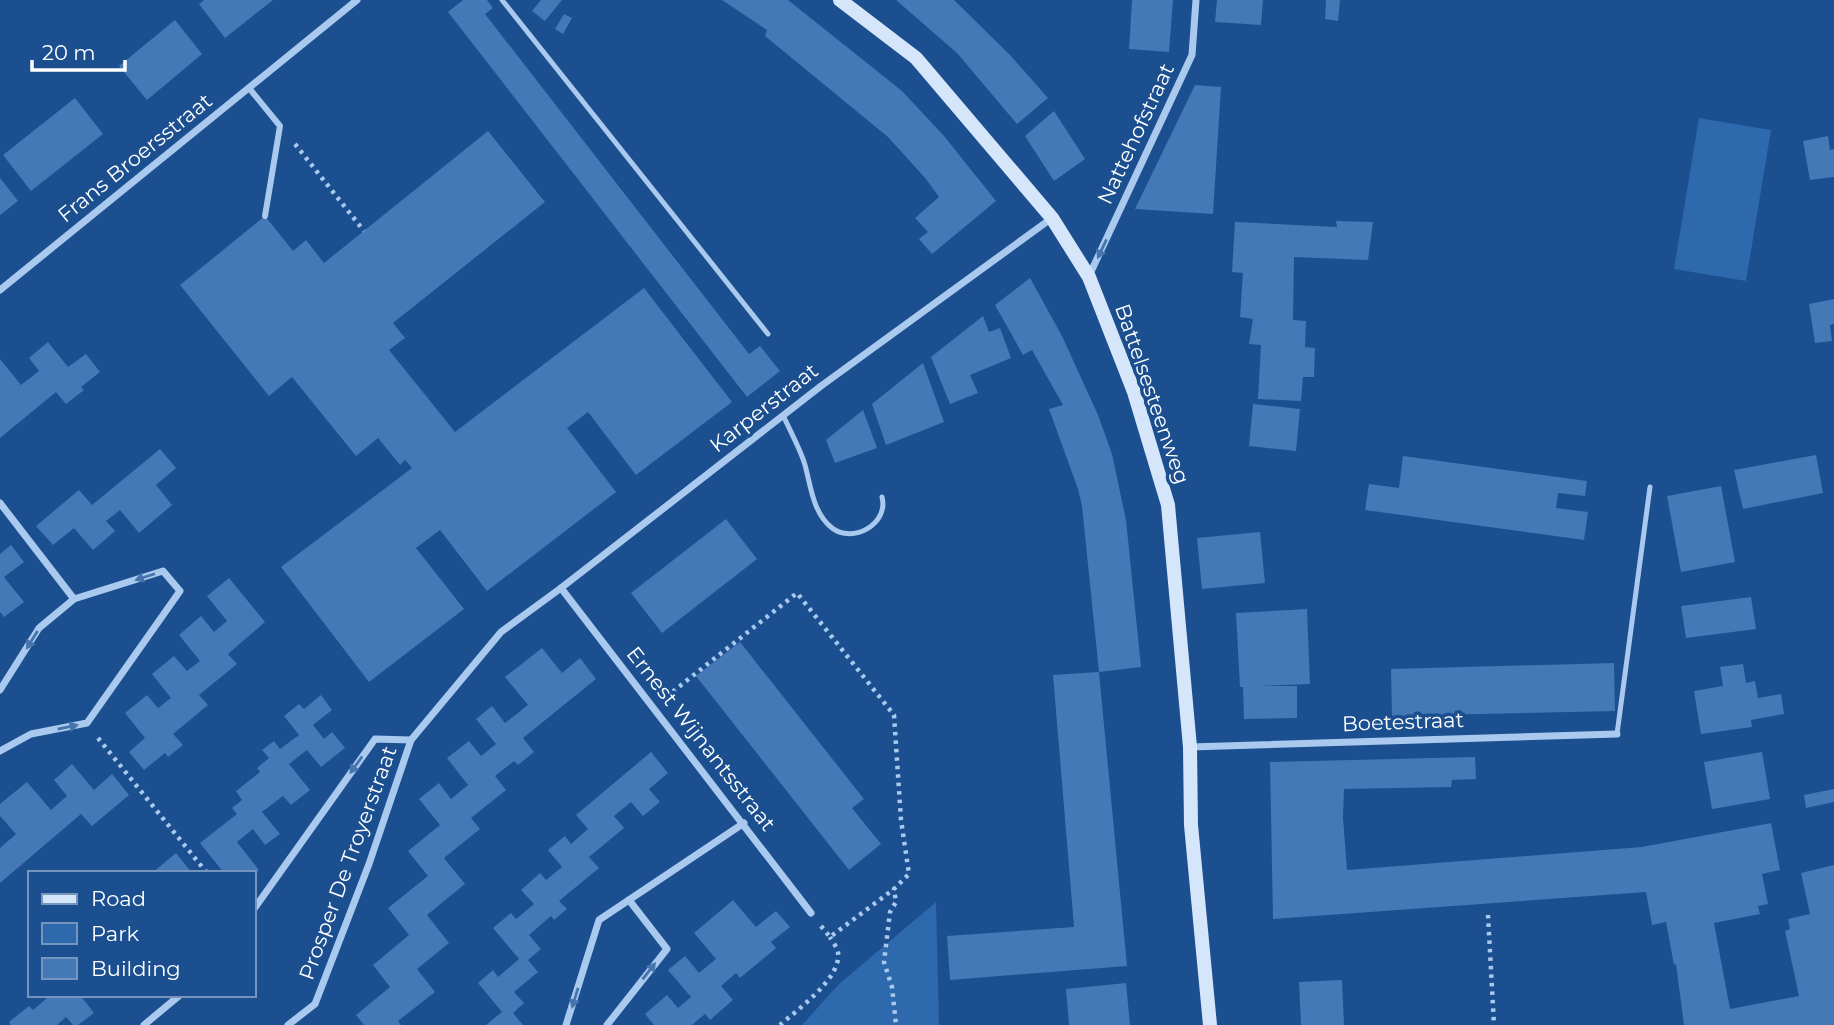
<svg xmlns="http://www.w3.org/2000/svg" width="1834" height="1025" viewBox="0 0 1834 1025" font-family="Montserrat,sans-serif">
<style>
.green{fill:#2e69ad}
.building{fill:#4478b7}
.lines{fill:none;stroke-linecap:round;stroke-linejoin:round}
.path{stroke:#a9c9ee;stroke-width:4.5;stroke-dasharray:3.5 5;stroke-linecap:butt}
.service{stroke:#a9c9ee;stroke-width:5}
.pedestrian{stroke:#a9c9ee;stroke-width:6}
.minor{stroke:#a9c9ee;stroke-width:7}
.secondary{stroke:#d6e6fa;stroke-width:14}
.oneway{fill:#4674ac}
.labels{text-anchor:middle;stroke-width:7;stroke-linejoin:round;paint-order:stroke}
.street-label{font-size:21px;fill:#fff;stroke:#1b4f8f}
</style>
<rect width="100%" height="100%" fill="#1b4f8f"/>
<g class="green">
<polygon points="1699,118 1771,130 1746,281 1674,269"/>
<polygon points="936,902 939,1025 802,1025 839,984"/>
</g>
<g class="building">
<polygon points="204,0 273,0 225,38 199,4"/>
<polygon points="463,0 487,0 493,8 485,14 749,354 760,346 780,371 747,397 448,12"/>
<polygon points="541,0 562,0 545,21 532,11"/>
<polygon points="722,0 788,0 902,91 944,136 996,201 932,254 919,239 928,232 915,218 939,197 926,179 888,137 765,36 767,30"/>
<polygon points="896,0 954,0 1010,55 1048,98 1017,124 957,53"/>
<polygon points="1132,0 1173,0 1169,52 1129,49"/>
<polygon points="1217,0 1263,0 1261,25 1215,22"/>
<polygon points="1326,0 1340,0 1338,21 1325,19"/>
<polygon points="564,14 572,18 563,34 555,29"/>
<polygon points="175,20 202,54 147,100 119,66"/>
<polygon points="1195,85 1221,87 1213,214 1135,209"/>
<polygon points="75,98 103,134 31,191 3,155"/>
<polygon points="1054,111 1085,159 1054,181 1025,136"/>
<polygon points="488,131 545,202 393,323 405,338 389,350 455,432 644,288 732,402 636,475 588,412 567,428 616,492 487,591 440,530 416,548 464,609 369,682 281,567 412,468 405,460 400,465 378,438 356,456 292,377 269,396 180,285 265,216 293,251 306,240 324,263"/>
<polygon points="1828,136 1830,150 1834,149 1834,177 1810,180 1803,141"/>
<polygon points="0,178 18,201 0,215"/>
<polygon points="1336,221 1373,222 1368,260 1294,257 1293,320 1306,321 1305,347 1315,348 1314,377 1303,377 1301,401 1258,399 1261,345 1249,344 1253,319 1240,317 1243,273 1232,272 1235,222 1337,227"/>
<polygon points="1030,278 1062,336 1098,415 1112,454 1126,520 1141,667 1099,672 1082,506 1078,489 1049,409 1063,405 1032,350 1023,355 995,305"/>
<polygon points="1834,299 1834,324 1830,325 1832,341 1815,343 1809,304"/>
<polygon points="983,316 989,332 1000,328 1011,358 970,375 978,393 950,404 931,357"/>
<polygon points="48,342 68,367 86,354 100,372 81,387 84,390 66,404 56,392 0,438 0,359 21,385 39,371 29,358"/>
<polygon points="923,363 944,422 886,445 872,404"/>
<polygon points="1253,404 1300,409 1296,451 1249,446"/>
<polygon points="863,410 877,448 835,463 826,440"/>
<polygon points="160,449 176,468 156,485 172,505 139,533 120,510 106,521 115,531 93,550 74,528 53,545 36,526 79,490 92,505"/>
<polygon points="1816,455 1823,493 1743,509 1734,470"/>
<polygon points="1403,456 1587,481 1585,496 1558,493 1556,508 1588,512 1584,540 1365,510 1369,484 1399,488"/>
<polygon points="1721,486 1735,562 1681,572 1667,496"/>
<polygon points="726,519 757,559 662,633 631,593"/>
<polygon points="1260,532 1265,583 1202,589 1197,538"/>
<polygon points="11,545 24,562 4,577 24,602 4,617 0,612 0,554"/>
<polygon points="229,578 265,622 228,654 237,664 199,695 208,705 173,734 183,745 168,757 165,753 144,770 129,752 145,738 125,713 147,695 158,708 171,698 152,674 174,656 187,671 200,661 179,635 201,616 214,632 227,621 207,596"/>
<polygon points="1751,597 1756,629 1686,638 1681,606"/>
<polygon points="1307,609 1310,684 1260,686 1297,686 1297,718 1244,719 1243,687 1240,687 1236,613"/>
<polygon points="740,642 864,799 852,808 881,844 849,870 696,676"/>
<polygon points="542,648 562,673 580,658 596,679 523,738 534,752 518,765 514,761 495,776 506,790 471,818 480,829 444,858 465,884 427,915 449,943 417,969 435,992 398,1021 401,1025 364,1025 356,1015 390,987 373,965 409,935 388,908 428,876 408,851 440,825 419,799 439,783 451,799 468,785 447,758 469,741 481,756 496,744 476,719 492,706 505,723 528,705 505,677"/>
<polygon points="1614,663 1615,711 1392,716 1391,669"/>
<polygon points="1743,664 1746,683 1755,681 1758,698 1781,694 1784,714 1751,720 1752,727 1701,734 1694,691 1723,686 1720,667"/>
<polygon points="1099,672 1127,966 950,980 947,936 1074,927 1053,675"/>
<polygon points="321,695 332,710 313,725 324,739 332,732 345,748 321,767 307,750 289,764 310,790 291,805 283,796 262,812 280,834 265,845 253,829 237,842 259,870 255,873 224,873 200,843 237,814 232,808 242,800 236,791 260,772 257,768 269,758 262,750 274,741 280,749 299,735 284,716 299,704 304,709"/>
<polygon points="651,752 668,773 649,789 660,802 643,816 631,802 614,816 624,828 589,857 599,868 559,901 567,909 554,920 551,916 529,935 541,949 528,960 538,972 514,992 524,1003 513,1013 523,1025 486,1025 502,1012 478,983 493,970 498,977 519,959 493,928 511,913 516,919 534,904 521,890 540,873 546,880 562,867 548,850 565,836 571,844 588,829 576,815"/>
<polygon points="1762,752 1770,799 1712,809 1704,762"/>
<polygon points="1475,757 1476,779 1452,780 1451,787 1344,789 1343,818 1347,870 1642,847 1771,823 1780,870 1762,874 1768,904 1758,906 1760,914 1714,923 1730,1009 1799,996 1785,931 1790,929 1788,919 1810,914 1801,873 1834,865 1834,1025 1684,1025 1676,964 1674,965 1666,922 1652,925 1646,892 1273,919 1270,762"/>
<polygon points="72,764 94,790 112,774 129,795 92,826 81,814 0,883 0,848 16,834 0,816 0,804 27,782 51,810 67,796 54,780"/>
<polygon points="1834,789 1834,802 1806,808 1804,795"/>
<polygon points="176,853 192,873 152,873"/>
<polygon points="733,900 756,927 776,911 790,927 771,942 776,948 740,978 736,973 721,986 733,1000 710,1020 705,1014 692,1025 654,1025 645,1014 667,995 678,1008 691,997 668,970 685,956 699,973 716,959 694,933"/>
<polygon points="1342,980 1344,1025 1301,1025 1299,982"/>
<polygon points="1126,983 1130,1025 1069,1025 1066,989"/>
<polygon points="45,995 80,995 94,1013 78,1025 73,1025 66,1017 57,1025 11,1025 9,1022 29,1006 33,1010 47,998"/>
</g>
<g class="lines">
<g class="path">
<polyline points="295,144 364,231"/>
<polyline points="666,697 797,593 894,715 901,820 909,874 894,889 896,902 890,912 884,962 892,987 896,1025"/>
<polyline points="98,738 207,873"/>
<polyline points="1488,915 1494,1025"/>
<polyline points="821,926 830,937 894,889"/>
<path d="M 780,1025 C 798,1009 842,978 838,952 C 837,947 832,941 830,937"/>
</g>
<g class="service">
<polyline points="502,0 768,334"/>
<path d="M 783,415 C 790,431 800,448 805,465 C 811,487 813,513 832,528 C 853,544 889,524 882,497"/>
<polyline points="1617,734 1650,487"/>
</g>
<polyline class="pedestrian" points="249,88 280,126 265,216"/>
<g class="minor">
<polyline points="1089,276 1192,55 1196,0"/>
<polyline points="0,290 357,0"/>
<polyline points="0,503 74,599"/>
<polyline points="561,588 811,913"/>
<polyline points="0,690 39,628 74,599 163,571 180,591 87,723 31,734 0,751"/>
<polyline points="1190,747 1617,734"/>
<polyline points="254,909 375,739 411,740"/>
<polyline points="144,1025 180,995"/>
<polyline points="288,1025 315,1004 369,864 411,740 501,632 561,588 821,386 1052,218"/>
<polyline points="566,1025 599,920 744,823"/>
<polyline points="607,1025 667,949 629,900"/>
</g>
<polyline class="secondary" points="840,0 916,58 1052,218 1089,277 1134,392 1168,505 1190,747 1191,825 1210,1025"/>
</g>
<defs><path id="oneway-solid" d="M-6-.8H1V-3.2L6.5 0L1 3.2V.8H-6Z" transform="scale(1.75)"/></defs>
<g class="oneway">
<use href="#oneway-solid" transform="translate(1102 249) rotate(115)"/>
<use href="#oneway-solid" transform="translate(145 577) rotate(162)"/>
<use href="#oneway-solid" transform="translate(32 640) rotate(122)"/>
<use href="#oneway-solid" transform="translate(68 727) rotate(-11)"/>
<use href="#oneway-solid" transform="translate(356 765) rotate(126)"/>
<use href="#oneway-solid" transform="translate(649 971) rotate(-52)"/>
<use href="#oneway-solid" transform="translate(575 998) rotate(107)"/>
</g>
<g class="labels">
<g class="street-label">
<text transform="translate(1136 134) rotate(-65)" y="7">Nattehofstraat</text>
<text transform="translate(135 158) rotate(-39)" y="7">Frans Broersstraat</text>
<text transform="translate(1152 394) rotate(71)" y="7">Battelsesteenweg</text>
<text transform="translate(764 408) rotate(-38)" y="7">Karperstraat</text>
<text transform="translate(1403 722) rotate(-2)" y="7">Boetestraat</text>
<text transform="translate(701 739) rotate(52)" y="7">Ernest Wijnantsstraat</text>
<text transform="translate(348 863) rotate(-70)" y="7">Prosper De Troyerstraat</text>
</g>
</g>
<rect x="28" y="871" width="228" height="126" fill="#1b4f8f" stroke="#7695bc" stroke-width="2"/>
<rect x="42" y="894" width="35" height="10" fill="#d6e6fa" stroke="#7695bc" stroke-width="2"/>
<text x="91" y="906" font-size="21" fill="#ffffff">Road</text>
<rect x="42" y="923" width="35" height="21" fill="#2e69ad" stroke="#7695bc" stroke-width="2"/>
<text x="91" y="941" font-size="21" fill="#ffffff">Park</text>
<rect x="42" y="958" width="35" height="21" fill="#4478b7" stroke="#7695bc" stroke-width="2"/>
<text x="91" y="976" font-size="21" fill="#ffffff">Building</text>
<path d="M32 60v10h93v-10" fill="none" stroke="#ffffff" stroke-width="3.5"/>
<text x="42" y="60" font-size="21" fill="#ffffff" stroke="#1b4f8f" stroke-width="5" paint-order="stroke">20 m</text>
</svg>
